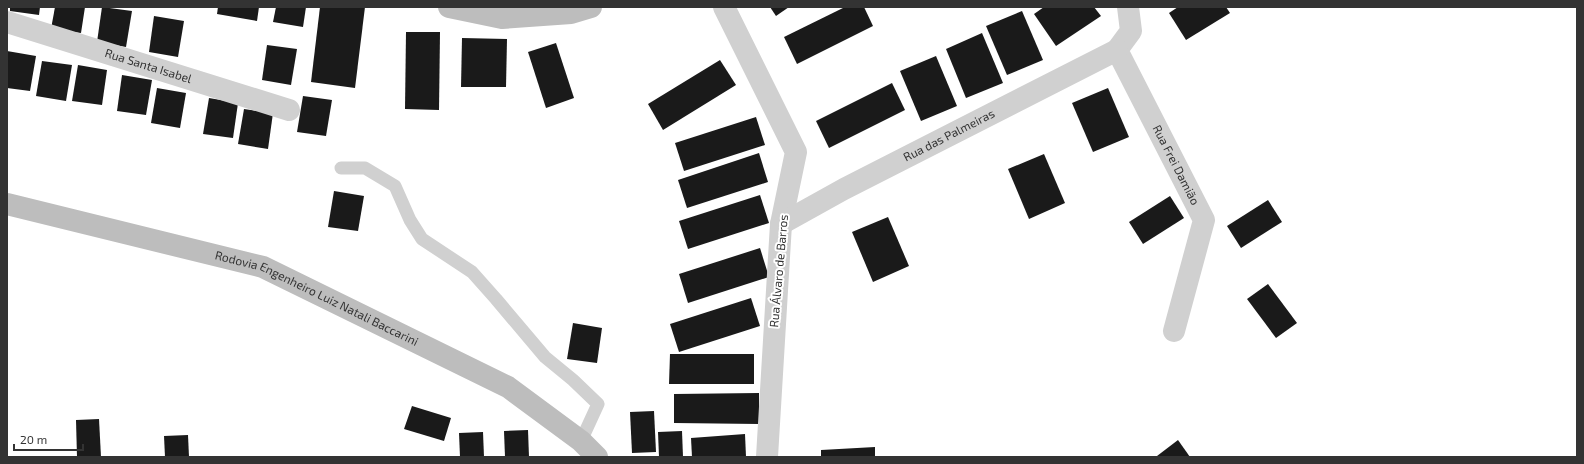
<svg xmlns="http://www.w3.org/2000/svg" width="1584" height="464" viewBox="0 0 1584 464" font-family="'Exo 2',sans-serif">
<style>
.building{fill:#1a1a1a}
.lines{fill:none;stroke-linecap:round;stroke-linejoin:round}
.lane{stroke:#d0d0d0;stroke-width:13}
.street{stroke:#d0d0d0;stroke-width:22}
.secondary{stroke:#bdbdbd;stroke-width:22}
.labels{text-anchor:middle;stroke-width:4;stroke-linejoin:round;paint-order:stroke}
.street-label{font-size:12px;fill:#333;stroke:#fff}
</style>
<rect width="100%" height="100%" fill="#fff"/>
<g class="building">
<polygon points="10,7 40,7 39,15 10,11"/>
<polygon points="55,7 85,7 81,33 51,29"/>
<polygon points="102,7 132,11 126,47 97,42"/>
<polygon points="218,7 259,7 257,21 217,14"/>
<polygon points="276,7 306,7 303,27 273,22"/>
<polygon points="320,7 365,7 355,88 311,82"/>
<polygon points="770,7 789,7 776,16"/>
<polygon points="845,7 864,7 873,26 797,64 784,37"/>
<polygon points="1044,7 1094,7 1101,16 1056,46 1034,14"/>
<polygon points="1178,7 1226,7 1230,13 1186,40 1169,13"/>
<polygon points="1022,11 1043,60 1007,75 986,26"/>
<polygon points="154,16 184,21 178,57 149,52"/>
<polygon points="406,32 440,32 439,110 405,109"/>
<polygon points="982,33 1003,83 966,98 946,49"/>
<polygon points="462,38 507,39 506,87 461,87"/>
<polygon points="556,43 574,98 546,108 528,52"/>
<polygon points="267,45 297,49 291,85 262,80"/>
<polygon points="7,51 36,56 30,91 7,88"/>
<polygon points="936,56 957,106 921,121 900,71"/>
<polygon points="720,60 736,85 663,130 648,104"/>
<polygon points="42,61 72,65 66,101 36,96"/>
<polygon points="78,65 107,70 102,105 72,101"/>
<polygon points="122,75 152,80 146,115 117,111"/>
<polygon points="892,83 905,110 829,148 816,121"/>
<polygon points="157,88 186,93 180,128 151,123"/>
<polygon points="1108,88 1129,137 1093,152 1072,103"/>
<polygon points="303,96 332,100 326,136 297,132"/>
<polygon points="209,98 238,103 233,138 203,134"/>
<polygon points="244,109 273,113 268,149 238,144"/>
<polygon points="756,117 765,145 684,171 675,143"/>
<polygon points="759,153 768,182 687,208 678,180"/>
<polygon points="1044,154 1065,203 1029,219 1008,169"/>
<polygon points="334,191 364,196 358,231 328,227"/>
<polygon points="760,195 769,223 688,249 679,221"/>
<polygon points="1170,196 1184,218 1143,244 1129,222"/>
<polygon points="1268,200 1282,222 1241,248 1227,226"/>
<polygon points="888,217 909,266 873,282 852,232"/>
<polygon points="760,248 769,277 688,303 679,274"/>
<polygon points="1268,284 1297,323 1276,338 1247,299"/>
<polygon points="751,298 760,326 679,352 670,324"/>
<polygon points="573,323 602,328 597,363 567,359"/>
<polygon points="670,354 754,354 754,384 669,384"/>
<polygon points="759,393 759,424 674,423 674,394"/>
<polygon points="412,406 451,418 444,441 404,429"/>
<polygon points="654,411 656,452 632,453 630,412"/>
<polygon points="99,419 101,457 77,457 76,420"/>
<polygon points="528,430 529,457 505,457 504,431"/>
<polygon points="682,431 683,457 659,457 658,432"/>
<polygon points="483,432 484,457 460,457 459,433"/>
<polygon points="745,434 746,457 692,457 691,438"/>
<polygon points="188,435 189,457 165,457 164,436"/>
<polygon points="1178,440 1190,457 1158,457 1157,456"/>
<polygon points="875,447 875,457 821,457 821,450"/>
</g>
<g class="lines">
<polyline class="lane" points="341,168 365,168 395,186 410,220 422,239 472,272 496,299 545,357 573,380 598,404 581,441"/>
<g class="street">
<polyline points="724,7 796,152 781,224 767,457"/>
<path id="s1" d="M 1128,7 L 1131,31 L 1117,50 L 1204,220 L 1174,331"/>
<path id="s2" d="M 7,22 L 289,110"/>
<path id="s3" d="M 781,224 L 844,189 L 1117,50"/>
</g>
<g class="secondary">
<polyline points="449,7 502,18 571,13 591,7"/>
<path id="s4" d="M 7,204 L 263,267 L 508,387 L 581,441 L 597,457"/>
</g>
</g>
<g class="labels">
<g class="street-label">
<text dy="4" stroke="none"><textPath href="#s2" startOffset="148">Rua Santa Isabel</textPath></text>
<text dy="4" stroke="none"><textPath href="#s3" startOffset="190">Rua das Palmeiras</textPath></text>
<text dy="4" stroke="none"><textPath href="#s1" startOffset="177">Rua Frei Damião</textPath></text>
<text transform="translate(779 271) rotate(-85)" y="4">Rua Álvaro de Barros</text>
<text dy="4" stroke="none"><textPath href="#s4" startOffset="325">Rodovia Engenheiro Luiz Natali Baccarini</textPath></text>
</g>
</g>
<rect width="1584" height="464" fill="none" stroke="#333333" stroke-width="16"/>
<path d="M14 444v6h69v-6" fill="none" stroke="#333333" stroke-width="2"/>
<text x="20" y="444" font-size="12" fill="#333333" stroke="#ffffff" stroke-width="3" paint-order="stroke">20 m</text>
</svg>
